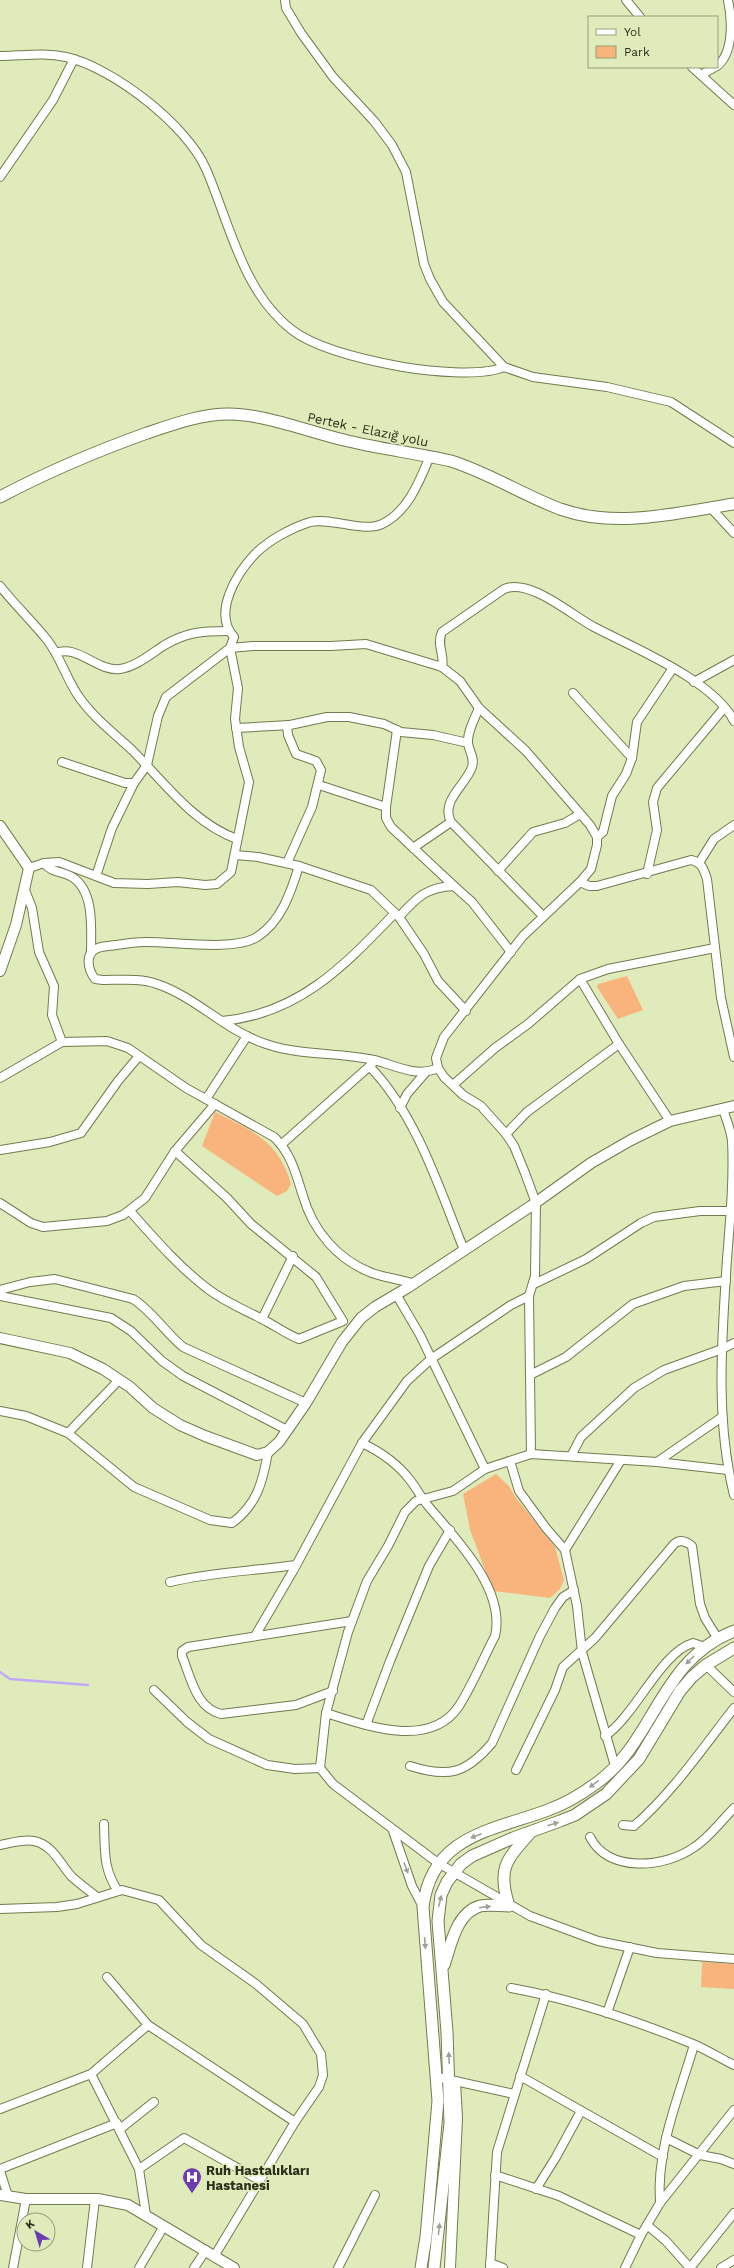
<svg xmlns="http://www.w3.org/2000/svg" width="734" height="2268" viewBox="0 0 734 2268" font-family="'Work Sans',sans-serif">
<style>
.green{fill:#f9b47e}
.lines{fill:none;stroke-linecap:round;stroke-linejoin:round}
.stream{stroke:#c2a9f7;stroke-width:2.5}
.minor-casing{stroke:#717b4e;stroke-width:10}
.tertiary-casing{stroke:#717b4e;stroke-width:12}
.secondary-casing{stroke:#717b4e;stroke-width:13}
.minor{stroke:#fff;stroke-width:8}
.tertiary{stroke:#fff;stroke-width:10}
.secondary{stroke:#fff;stroke-width:11}
.oneway{fill:#9fa198}
.labels{text-anchor:middle;stroke-width:3.5;stroke-linejoin:round;paint-order:stroke}
.street-label{font-size:13px;fill:#2a2e1b;stroke:#dfebba}
.poi-label{font-size:13px;font-weight:bold;fill:#2a2e1b;stroke:#dfebba;text-anchor:start}
</style>
<rect width="100%" height="100%" fill="#dfebba"/>
<g class="green">
<polygon points="627,976 643,1010 618,1019 597,987 598,984"/>
<path d="M 215,1112 C 251,1130 279,1141 291,1184 L 287,1191 L 277,1196 L 202,1146 Z"/>
<polygon points="496,1474 509,1486 516,1498 555,1547 564,1580 560,1589 550,1598 493,1591 470,1530 463,1494"/>
<polygon points="702,1962 734,1964 734,1989 701,1987"/>
</g>
<g class="lines">
<polyline class="stream" points="0,1672 10,1679 88,1685"/>
<defs>
<g id="minor">
<polyline points="285,0 286,8 301,33 333,77 374,121 392,145 406,172 424,264 430,279 443,302 504,367 533,377 607,387 671,402 734,443"/>
<polyline points="626,0 640,17"/>
<path d="M 0,56 C 22,56 44,52 66,57 C 112,67 187,125 206,169 C 230,224 242,291 292,330 C 318,350 370,361 403,367 C 428,371 481,377 504,367"/>
<path d="M 717,66 C 734,53 732,19 728,0"/>
<polyline points="692,67 734,105"/>
<polyline points="701,75 715,67"/>
<polyline points="0,177 53,100 74,59"/>
<polyline points="710,507 734,533"/>
<path d="M 0,586 C 15,605 33,622 48,641 C 60,657 66,677 77,694 C 92,717 113,732 132,750 C 165,783 193,823 237,839"/>
<path d="M 56,653 C 77,644 98,672 120,669 C 135,667 151,654 163,646 C 186,632 202,631 228,631"/>
<path d="M 442,667 C 445,655 436,644 442,632 L 504,589 C 530,578 571,615 594,627 C 634,648 713,680 734,721"/>
<polyline points="694,682 734,660"/>
<polyline points="573,693 632,758"/>
<path d="M 479,708 C 475,718 467,732 468,743 C 469,752 475,757 472,767 C 466,785 440,801 451,822 L 543,916"/>
<polyline points="236,728 290,725 327,717 349,717 384,724 401,732 433,735 468,743"/>
<polyline points="397,730 386,807 386,818 391,827 454,886"/>
<polyline points="62,762 125,783 134,783 147,765 158,716 166,697 230,648 253,646 331,646 366,644 442,667 460,681 479,708 526,751 590,825 597,837 597,845 591,869 580,882 523,936 444,1037 436,1058 438,1068 444,1077 463,1095 481,1106 506,1134 514,1146 525,1173 536,1203 535,1276 529,1296 531,1454"/>
<polyline points="319,785 386,807"/>
<polyline points="597,837 603,832 612,796 626,774 632,758 637,722 673,668"/>
<polyline points="413,848 451,822"/>
<polyline points="235,855 258,857 299,866 371,890 399,917 424,954 438,981 466,1011"/>
<path d="M 44,863 C 51,873 62,871 72,877 C 95,891 91,930 91,953"/>
<polyline points="287,863 312,807 321,770 316,761 296,754 288,735 287,725"/>
<polyline points="699,863 714,839 734,825"/>
<path d="M 299,866 C 291,892 281,922 257,937 C 234,952 171,941 143,942 C 134,942 125,944 116,945 C 110,946 103,946 98,948 C 84,953 88,970 95,979 L 103,980 C 120,980 141,978 157,984 C 196,997 226,1031 266,1044 C 301,1056 338,1052 374,1060 C 395,1065 416,1078 438,1068"/>
<path d="M 29,868 L 44,863 L 59,862 L 114,883 L 148,884 L 178,882 L 205,885 L 217,884 L 231,872 L 249,782 L 239,747 L 235,719 L 238,688 L 230,648 L 234,637 C 212,613 237,573 255,554 C 269,540 291,528 310,522 C 330,517 364,533 382,524 C 408,512 420,480 430,456"/>
<polyline points="498,871 533,832 565,823 580,814"/>
<polyline points="647,874 657,830 653,802 657,788 724,708"/>
<polyline points="96,876 112,828 134,783"/>
<path d="M 580,882 L 589,886 L 597,886 L 691,860 C 702,862 704,870 707,879 L 721,998 L 734,1057"/>
<polyline points="25,890 32,908 39,952 54,986 52,1015 62,1042"/>
<path d="M 399,917 C 417,897 427,887 454,886 L 472,902 L 511,952"/>
<polyline points="580,979 619,1044 670,1121"/>
<path d="M 222,1021 C 299,1014 344,966 395,913"/>
<path d="M 370,1067 C 416,1114 440,1190 464,1250"/>
<path d="M 0,1078 L 62,1042 L 107,1041 L 128,1048 L 186,1088 L 274,1137 C 291,1153 296,1174 303,1196 C 313,1231 338,1260 372,1273 C 386,1278 400,1279 414,1284"/>
<polyline points="453,1085 495,1048 528,1024 580,979 608,969 715,948"/>
<polyline points="206,1099 247,1036"/>
<polyline points="400,1108 407,1094 426,1072"/>
<path d="M 723,1109 C 726,1119 731,1130 732,1141 C 734,1179 730,1221 727,1259 C 722,1337 715,1419 734,1495"/>
<polyline points="506,1134 527,1112 619,1044"/>
<polyline points="282,1144 372,1064"/>
<polyline points="0,1150 50,1142 81,1133 118,1081 139,1056"/>
<polyline points="0,1203 31,1223 43,1227 107,1221 123,1215 145,1198 175,1151 215,1104"/>
<path d="M 130,1211 C 154,1238 179,1267 208,1289 C 225,1302 243,1309 262,1319 C 274,1325 286,1334 299,1339 L 343,1321 L 316,1277 L 251,1224 L 227,1198 L 175,1151"/>
<polyline points="534,1284 586,1259 641,1223 654,1217 700,1211 730,1211"/>
<path d="M 0,1290 L 30,1282 L 55,1279 L 133,1299 C 152,1311 165,1332 183,1347 L 306,1403"/>
<polyline points="396,1294 420,1335 485,1469 531,1454 657,1462 728,1470"/>
<polyline points="0,1296 111,1318 131,1331 162,1361 183,1376 287,1430"/>
<polyline points="262,1319 293,1256"/>
<polyline points="530,1375 566,1357 633,1304 684,1286 726,1281"/>
<path d="M 0,1411 L 26,1416 L 68,1433 L 134,1487 L 210,1520 L 232,1523 C 257,1505 263,1481 268,1452"/>
<polyline points="68,1433 119,1380"/>
<polyline points="571,1456 581,1437 634,1388 664,1370 722,1349 734,1343"/>
<polyline points="510,1461 519,1491 546,1528 565,1550 577,1606 582,1652 615,1766"/>
<polyline points="657,1462 722,1417"/>
<polyline points="485,1469 453,1491 416,1501 405,1512 388,1546 367,1581 348,1632 326,1713 320,1768 333,1784 438,1863 530,1916 598,1941 657,1953 734,1959"/>
<polyline points="565,1550 621,1460"/>
<path d="M 170,1582 C 211,1572 254,1571 296,1565"/>
<polyline points="255,1636 293,1571 362,1443 407,1381 431,1359 511,1305 529,1296"/>
<polyline points="706,1665 734,1692"/>
<polyline points="154,1690 187,1722 209,1739 267,1765 295,1769 320,1768"/>
<path d="M 333,1691 L 296,1705 L 221,1714 C 196,1708 191,1678 182,1656 L 182,1651 L 188,1647 L 352,1621"/>
<path d="M 326,1713 C 365,1725 430,1750 459,1706 C 473,1684 483,1659 495,1636 C 506,1590 457,1540 429,1507 C 422,1499 417,1489 410,1480 C 397,1463 381,1452 362,1443"/>
<polyline points="366,1725 390,1661 429,1566 450,1530"/>
<path d="M 605,1736 C 635,1716 661,1652 693,1643 L 705,1647"/>
<path d="M 410,1766 C 448,1778 466,1774 492,1743 L 540,1636 L 555,1608 L 563,1597 L 574,1590"/>
<path d="M 516,1770 L 555,1690 L 563,1667 L 595,1638 L 674,1544 C 680,1539 686,1541 692,1546 L 700,1604 L 705,1618 L 718,1639"/>
<path d="M 104,1824 C 105,1851 103,1869 118,1891"/>
<path d="M 623,1825 L 634,1826 C 673,1792 702,1749 734,1708"/>
<polyline points="393,1831 412,1886 423,1907"/>
<path d="M 590,1837 C 608,1873 664,1868 693,1848 C 709,1838 721,1821 734,1808"/>
<path d="M 0,1845 C 11,1843 23,1839 34,1841 C 53,1845 60,1864 72,1877 C 80,1884 88,1890 97,1897"/>
<polyline points="0,1909 57,1907 77,1904 122,1890 159,1900 201,1945 256,1984 303,2024 321,2054 323,2075 319,2087 295,2122 215,2255"/>
<polyline points="107,1977 148,2025 295,2122"/>
<path d="M 511,1988 C 572,1999 636,2021 693,2044 C 707,2050 720,2058 734,2065"/>
<polyline points="607,2013 630,1947"/>
<polyline points="91,2074 148,2025"/>
<polyline points="520,2076 663,2157"/>
<polyline points="437,2077 514,2094"/>
<polyline points="0,2109 91,2074 139,2169 146,2215"/>
<polyline points="120,2129 154,2102"/>
<polyline points="666,2138 700,2155 721,2159 734,2164"/>
<polyline points="0,2169 117,2123"/>
<polyline points="139,2169 184,2138 259,2180"/>
<polyline points="0,2171 8,2196"/>
<polyline points="495,2175 559,2196 641,2235"/>
<polyline points="536,2189 556,2157 581,2111"/>
<path d="M 660,2203 C 656,2149 679,2096 694,2045"/>
<polyline points="647,2225 666,2241 690,2268"/>
<polyline points="490,2263 503,2268"/>
<polyline points="13,2268 26,2199"/>
<polyline points="87,2268 95,2199"/>
<polyline points="139,2268 164,2226"/>
<polyline points="194,2268 206,2250"/>
<polyline points="338,2268 375,2195"/>
<polyline points="490,2268 497,2152 546,1994"/>
<polyline points="625,2268 641,2235 660,2203 734,2110"/>
<polyline points="690,2268 734,2213"/>
<polyline points="721,2268 734,2260"/>
</g>
<g id="tertiary">
<polyline points="0,826 29,868 16,925 0,971"/>
<polyline points="0,1338 70,1353 103,1369 130,1387 153,1408 180,1425 205,1436 257,1455 268,1452 279,1442 306,1403 342,1342 361,1318 375,1307 407,1288 531,1206 591,1163 631,1140 670,1121 734,1106"/>
<polyline points="0,2195 26,2199 98,2199 128,2205 234,2268"/>
<polyline points="450,2268 457,2118 455,2082"/>
</g>
<g id="secondary">
<path d="M 0,497 C 47,472 97,451 147,433 C 174,424 201,414 229,414 C 264,414 310,432 344,440 C 380,449 416,453 451,461 C 489,473 523,495 560,509 C 617,529 676,513 734,504"/>
<path d="M 444,1965 C 451,1945 456,1913 480,1906 C 489,1904 500,1906 509,1906 C 497,1869 506,1860 530,1833"/>
<path d="M 421,2268 L 426,2237 L 438,2101 L 423,1907 C 432,1835 492,1831 548,1810 C 565,1804 583,1793 598,1782 C 655,1740 660,1660 734,1631"/>
<polyline points="434,2268 450,2123 447,2032 438,1921 441,1895 447,1882 461,1864 472,1856 513,1838 560,1821 575,1815 606,1794 639,1759 680,1691 692,1677 706,1665 734,1648"/>
</g>
</defs>
<use href="#minor" class="minor-casing"/>
<use href="#tertiary" class="tertiary-casing"/>
<use href="#secondary" class="secondary-casing"/>
<use href="#minor" class="minor"/>
<use href="#tertiary" class="tertiary"/>
<use href="#secondary" class="secondary"/>
</g>
<defs><path id="oneway-solid" d="M-6-.8H1V-3.2L6.5 0L1 3.2V.8H-6Z"/></defs>
<g class="oneway">
<use href="#oneway-solid" transform="translate(690 1660) rotate(135)"/>
<use href="#oneway-solid" transform="translate(594 1784) rotate(144)"/>
<use href="#oneway-solid" transform="translate(553 1824) rotate(-18)"/>
<use href="#oneway-solid" transform="translate(476 1836) rotate(159)"/>
<use href="#oneway-solid" transform="translate(406 1868) rotate(70)"/>
<use href="#oneway-solid" transform="translate(440 1901) rotate(-77)"/>
<use href="#oneway-solid" transform="translate(485 1907) rotate(-7)"/>
<use href="#oneway-solid" transform="translate(425 1943) rotate(86)"/>
<use href="#oneway-solid" transform="translate(449 2058) rotate(-93)"/>
<use href="#oneway-solid" transform="translate(439 2229) rotate(-84)"/>
</g>
<defs>
<symbol id="hospital-pin" viewBox="-11 -11 22 30"><path d="M0 17L-7.5 6A9.5 9.5 0 1 1 7.5 6Z" fill="#6d3bb2" stroke="#dfebba"/><path d="M-5-5h3v3.5h4V-5h3V5h-3V1.5h-4V5h-3Z" fill="#fff"/></symbol>
</defs>
<g fill-rule="evenodd">
<use href="#hospital-pin" x="181" y="2166" width="22" height="30"/>
</g>
<g class="labels">
<g class="street-label">
<text transform="translate(368 429) rotate(12)" y="5">Pertek - Elazığ yolu</text>
</g>
<g class="poi-label">
<text x="206" y="2175">Ruh Hastalıkları<tspan x="206" dy="15">Hastanesi</tspan></text>
</g>
</g>
<rect x="588" y="16" width="130" height="52" fill="#dfebba" stroke="#979f7a"/>
<rect x="596" y="29" width="20" height="6" fill="#ffffff" stroke="#979f7a"/>
<text x="624" y="36" font-size="12" fill="#2a2e1b">Yol</text>
<rect x="596" y="46" width="20" height="12" fill="#f9b47e" stroke="#979f7a"/>
<text x="624" y="56" font-size="12" fill="#2a2e1b">Park</text>
<g transform="translate(36 2232) rotate(322)"><circle r="19" fill="#dfebba" stroke="#979f7a"/>
<path d="M0-3L7 15L0 10L-7 15Z" fill="#6d3bb2"/>
<text y="-6" font-size="11" font-weight="bold" text-anchor="middle" fill="#2a2e1b">K</text>
</g>
</svg>
